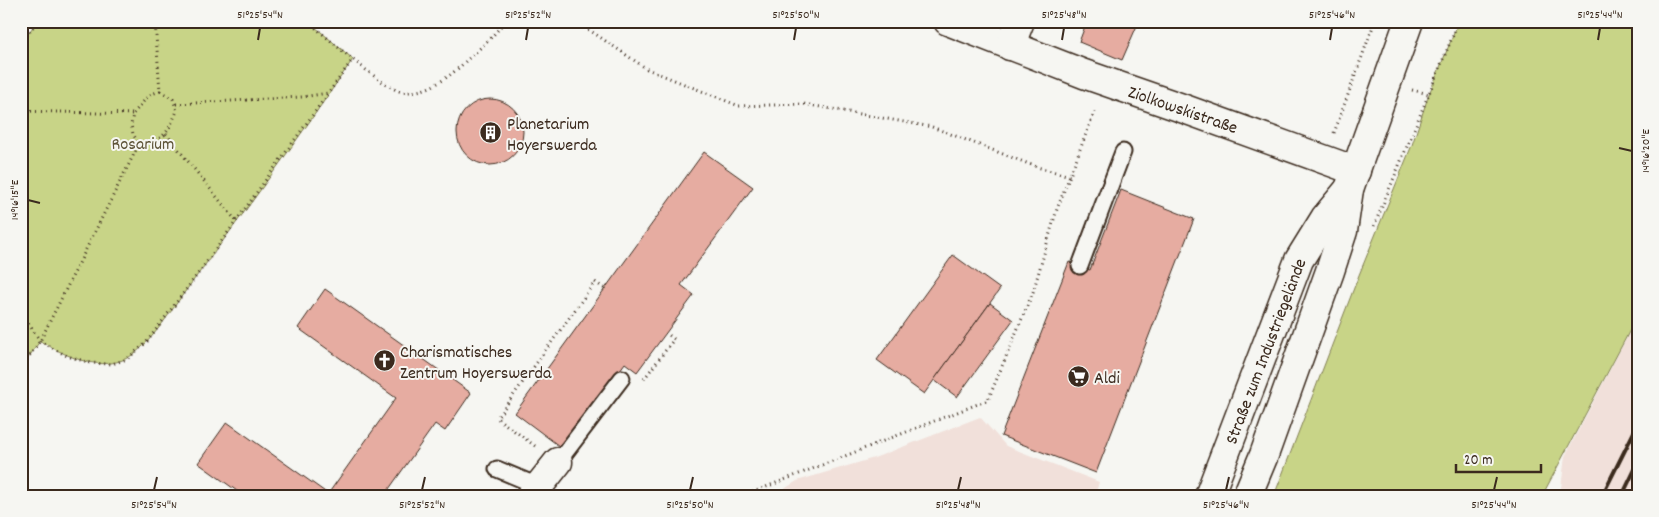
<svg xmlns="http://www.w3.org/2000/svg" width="1659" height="517" viewBox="0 0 1659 517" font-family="Dekko,sans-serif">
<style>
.built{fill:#f1e0da}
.green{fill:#c8d487;stroke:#827f52}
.building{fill:#e6aca1;stroke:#3b2a1e}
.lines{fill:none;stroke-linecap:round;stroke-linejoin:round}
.lane-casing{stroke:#3b2a1e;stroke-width:19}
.street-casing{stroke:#3b2a1e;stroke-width:31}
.secondary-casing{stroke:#3b2a1e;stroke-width:31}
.path{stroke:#3b2a1e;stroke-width:3;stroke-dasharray:1 4;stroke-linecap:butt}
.lane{stroke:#f6f6f2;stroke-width:15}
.street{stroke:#f6f6f2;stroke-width:28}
.secondary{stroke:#f6f6f2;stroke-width:28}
.rail{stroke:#3b2a1e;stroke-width:4}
.ticks{fill:none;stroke:#3b2a1e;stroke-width:2}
.labels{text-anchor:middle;stroke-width:4;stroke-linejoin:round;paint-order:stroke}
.street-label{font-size:18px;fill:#3b2a1e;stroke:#f6f6f2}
.poi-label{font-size:18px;fill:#3b2a1e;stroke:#f6f6f2;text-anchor:start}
.park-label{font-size:18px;fill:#5e5438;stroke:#f6f6f2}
.neatline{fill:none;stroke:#3b2a1e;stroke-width:2}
.ticks-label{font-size:12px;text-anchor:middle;fill:#3b2a1e}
</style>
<rect width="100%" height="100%" fill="#f6f6f2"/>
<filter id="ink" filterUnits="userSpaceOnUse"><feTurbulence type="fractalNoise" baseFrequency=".02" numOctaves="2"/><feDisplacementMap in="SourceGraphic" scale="10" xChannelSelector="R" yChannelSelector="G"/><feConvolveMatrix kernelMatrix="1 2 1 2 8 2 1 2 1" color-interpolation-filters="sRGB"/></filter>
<g filter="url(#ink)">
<g class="built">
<polygon points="1638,316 1638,496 1560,496 1565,456"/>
<polygon points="980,417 1006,446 1099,482 1095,496 773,496 797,481 874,458"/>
</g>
<g class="green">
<path d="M 37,21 L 308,21 L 353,59 C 300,137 244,213 187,289 C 172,309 147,350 125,359 C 96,372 65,355 40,341 L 21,368 L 21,44 Z"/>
<polygon points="1459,21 1638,21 1638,315 1542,496 1274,496 1359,275 1412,145 1429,94"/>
</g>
<g class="building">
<polygon points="1087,21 1139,21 1122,60 1079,42"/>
<circle cx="490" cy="132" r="33"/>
<polygon points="704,152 753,187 681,285 694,295 637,372 625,363 563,449 515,413"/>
<polygon points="1121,190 1194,219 1096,473 1001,436 1069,262 1090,270"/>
<polygon points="953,255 1000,289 924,394 877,360"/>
<polygon points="325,289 471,393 445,431 435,424 384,496 244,496 198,463 227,422 328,494 396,398 298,328"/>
<polygon points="990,303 1013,320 957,397 934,380"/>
</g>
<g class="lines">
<defs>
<g id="lane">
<polyline points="1080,266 1123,152"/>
<polyline points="558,462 622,378"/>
<polyline points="497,469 538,486"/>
</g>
<g id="street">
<polyline points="948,21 1084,74 1179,107 1356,171"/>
<polyline points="1010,46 1020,21"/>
<polyline points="531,496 558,462"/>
</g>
<g id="secondary">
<polyline points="1209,496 1299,260 1325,218 1349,189"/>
<polyline points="1247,496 1264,455 1330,271 1343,231 1349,189 1409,21"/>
</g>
</defs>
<use href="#lane" class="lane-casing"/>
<use href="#street" class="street-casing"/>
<use href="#secondary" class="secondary-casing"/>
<g class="path">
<polyline points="155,21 160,91"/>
<path d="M 308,21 C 325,36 385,90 403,92 C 428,94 451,76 467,60 C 480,48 495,36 504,21"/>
<polyline points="576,21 647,69 739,106 804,104 932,127 1037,167 1070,176"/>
<polyline points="21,44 37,21"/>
<polyline points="1412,90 1429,94"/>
<path d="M 160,91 L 173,99 L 177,111 C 168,132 164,142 139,144 L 133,134 L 131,125 L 133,114 L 149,95 Z"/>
<polyline points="176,104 302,97 328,93"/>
<polyline points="21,111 133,114"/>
<polyline points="1334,133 1375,21"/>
<polyline points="166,134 237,222"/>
<polyline points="1374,226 1459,21"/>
<polyline points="21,300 26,320 40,341 67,356 91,363 112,364 127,359 146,343 203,267 353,59"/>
<polyline points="21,368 40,341 139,144"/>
<polyline points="644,379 674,339 666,333"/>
<polyline points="535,446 497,418 595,282 605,289"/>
<polyline points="743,496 988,400 1033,292 1057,209 1096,108"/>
</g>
<use href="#lane" class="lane"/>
<use href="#street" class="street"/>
<use href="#secondary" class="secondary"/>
<g class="rail">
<polyline points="1602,496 1638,424"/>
<polyline points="1622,496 1638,463"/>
</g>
</g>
</g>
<path class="ticks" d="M 258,40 L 260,28M 526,40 L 528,28M 794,40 L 796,28M 1062,40 L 1064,28M 1330,40 L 1332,28M 1598,40 L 1600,28M 1619,148 L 1632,151M 28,200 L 40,203M 154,490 L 157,477M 422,490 L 425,477M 690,490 L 693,477M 958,490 L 961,477M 1226,490 L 1229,477M 1494,490 L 1497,477"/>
<defs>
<symbol id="building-disc" viewBox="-11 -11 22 22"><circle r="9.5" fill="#3b2a1e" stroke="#f6f6f2"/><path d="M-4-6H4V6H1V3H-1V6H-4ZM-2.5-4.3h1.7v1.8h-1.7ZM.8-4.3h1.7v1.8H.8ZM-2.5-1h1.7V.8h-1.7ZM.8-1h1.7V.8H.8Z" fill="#fff"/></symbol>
<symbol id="church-disc" viewBox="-11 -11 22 22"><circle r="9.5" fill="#3b2a1e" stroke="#f6f6f2"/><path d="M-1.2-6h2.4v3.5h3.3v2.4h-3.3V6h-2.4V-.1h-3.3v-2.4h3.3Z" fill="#fff"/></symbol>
<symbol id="supermarket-disc" viewBox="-11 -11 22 22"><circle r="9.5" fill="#3b2a1e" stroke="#f6f6f2"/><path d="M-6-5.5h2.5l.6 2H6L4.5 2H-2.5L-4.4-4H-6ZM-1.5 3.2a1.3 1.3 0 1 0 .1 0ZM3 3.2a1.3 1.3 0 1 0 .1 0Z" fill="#fff"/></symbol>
</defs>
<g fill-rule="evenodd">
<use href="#building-disc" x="478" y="120" width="25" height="25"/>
<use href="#church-disc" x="372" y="348" width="25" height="25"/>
<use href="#supermarket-disc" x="1066" y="364" width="25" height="25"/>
</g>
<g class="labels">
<g class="street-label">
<text transform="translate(1183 109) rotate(19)" y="6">Ziolkowskistraße</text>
<text transform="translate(1265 351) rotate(-69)" y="6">Straße zum Industriegelände</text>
</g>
<g class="poi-label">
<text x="507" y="129">Planetarium<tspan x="507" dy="21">Hoyerswerda</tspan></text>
<text x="400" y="357">Charismatisches<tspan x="400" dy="21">Zentrum Hoyerswerda</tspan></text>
<text x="1094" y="383">Aldi</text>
</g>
<g class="park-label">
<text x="143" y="149">Rosarium</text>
</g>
</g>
<rect width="1659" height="517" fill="none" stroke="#f6f6f2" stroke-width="55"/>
<path d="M1456 464v8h85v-8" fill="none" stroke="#3b2a1e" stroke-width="2.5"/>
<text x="1464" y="464" font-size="15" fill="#3b2a1e" stroke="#f6f6f2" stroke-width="4" paint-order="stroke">20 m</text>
<rect x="28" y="28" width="1604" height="462" class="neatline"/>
<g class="ticks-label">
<text x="260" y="18">51°25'54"N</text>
<text x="528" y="18">51°25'52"N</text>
<text x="796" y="18">51°25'50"N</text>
<text x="1064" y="18">51°25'48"N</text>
<text x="1332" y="18">51°25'46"N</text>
<text x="1600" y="18">51°25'44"N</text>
<text transform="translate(1645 151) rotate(-90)" y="4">14°16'20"E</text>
<text transform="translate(14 200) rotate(-90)" y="4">14°16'15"E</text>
<text x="154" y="508">51°25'54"N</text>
<text x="422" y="508">51°25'52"N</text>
<text x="690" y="508">51°25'50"N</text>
<text x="958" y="508">51°25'48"N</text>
<text x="1226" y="508">51°25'46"N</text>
<text x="1494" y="508">51°25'44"N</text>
</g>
</svg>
